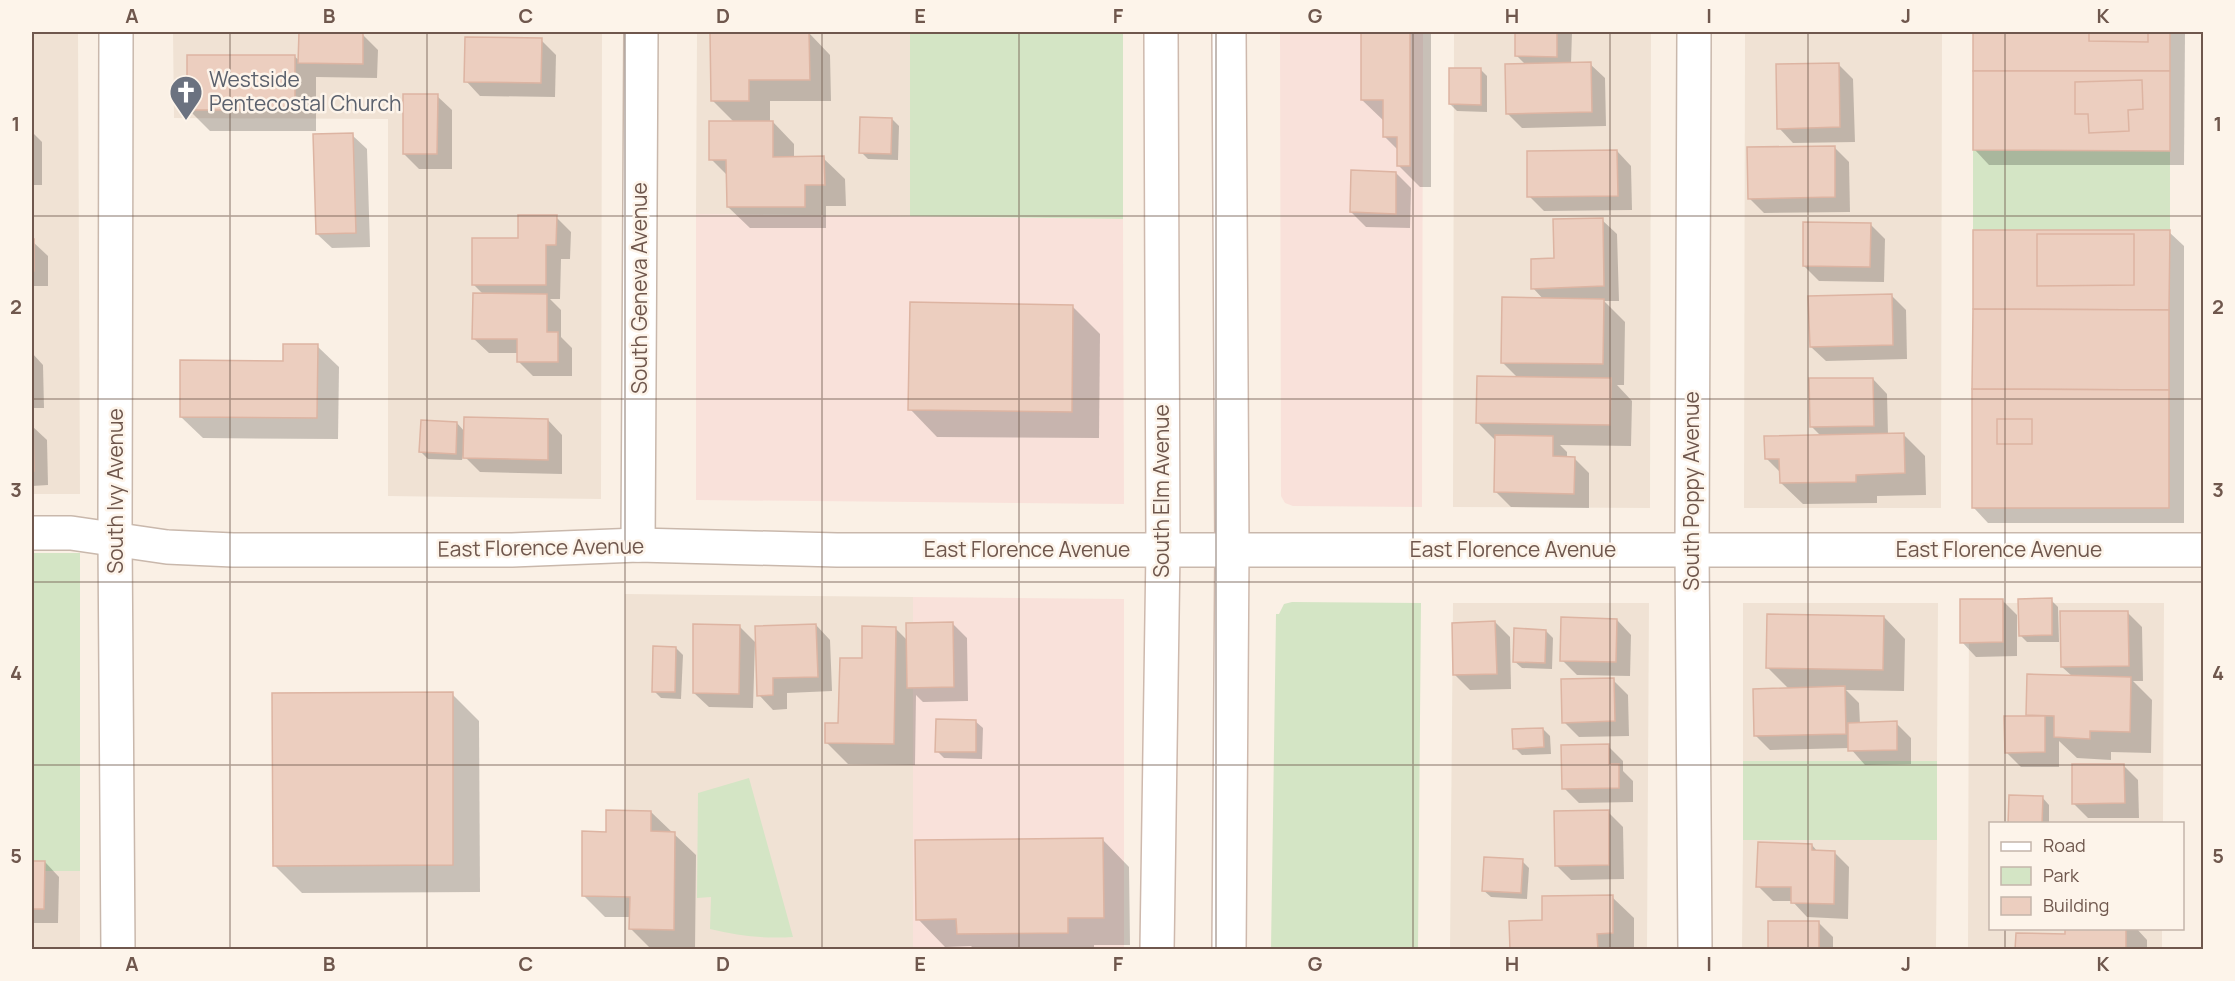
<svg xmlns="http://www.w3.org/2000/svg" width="2235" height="981" viewBox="0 0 2235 981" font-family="Manrope,sans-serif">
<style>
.residential{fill:#f0e2d4}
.commercial{fill:#f9e1da}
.green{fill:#d4e5c5}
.shadow{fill:#0003}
.building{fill:#eccebf;stroke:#ddb4a2;stroke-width:1.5}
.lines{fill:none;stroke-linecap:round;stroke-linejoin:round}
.minor-casing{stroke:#c9b8ac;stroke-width:36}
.secondary-casing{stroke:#ceb9ad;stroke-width:36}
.minor{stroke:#fff;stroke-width:33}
.secondary{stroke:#fff;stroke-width:33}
.grid{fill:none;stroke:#6f574d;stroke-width:1.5;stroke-opacity:0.55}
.labels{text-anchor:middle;stroke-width:5;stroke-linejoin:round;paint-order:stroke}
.worship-label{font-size:21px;fill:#5b616d;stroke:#fdf4ea;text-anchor:start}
.street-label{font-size:21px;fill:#6f574d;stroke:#fdf4ea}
.neatline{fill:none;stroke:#6f574d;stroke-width:2}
.grid-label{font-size:20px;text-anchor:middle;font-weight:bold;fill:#6f574d}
</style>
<rect width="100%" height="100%" fill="#faf0e5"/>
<g class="residential">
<polygon points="32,32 78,32 80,494 32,494"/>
<polygon points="173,32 602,32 601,499 388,496 388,119 174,118"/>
<polygon points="697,32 910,32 910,216 696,214"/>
<polygon points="1454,32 1651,32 1650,508 1453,507"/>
<polygon points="1745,32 1942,32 1941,508 1744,508"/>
<polygon points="625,594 913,597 913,949 625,950"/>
<polygon points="1453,603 1649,603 1647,949 1450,950"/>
<polygon points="1743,603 1938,603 1937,761 1743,761"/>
<polygon points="1969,603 2164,603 2163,823 1990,824 1990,928 2162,929 2162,949 1968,949"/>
<polygon points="1743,840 1937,840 1936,949 1742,950"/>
<rect x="32" y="871" width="48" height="78"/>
</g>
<g class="commercial">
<polygon points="1280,32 1423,32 1422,507 1293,506 1285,503 1281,496"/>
<polygon points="696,214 1123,219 1124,504 696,500"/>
<polygon points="913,597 1124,599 1124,949 913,949"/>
</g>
<g class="green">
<polygon points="910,32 1123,32 1123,219 910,216"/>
<polygon points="1973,150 2170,151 2170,230 1973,230"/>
<rect x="32" y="553" width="48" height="318"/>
<polygon points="1292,602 1421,603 1418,949 1271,949 1276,614 1279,614 1284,604"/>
<rect x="1743" y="761" width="194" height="79"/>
<path d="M 749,778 L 793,937 C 764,939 738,936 710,929 L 711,897 L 697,898 L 698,793 Z"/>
</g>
<g class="shadow">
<polygon points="205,32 273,32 273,33"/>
<polygon points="1363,32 1431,32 1431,187 1420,187 1398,165 1398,150 1385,137 1385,122 1362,100"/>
<polygon points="1517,32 1572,32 1571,64 1590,64 1605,78 1606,126 1522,128 1507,113 1526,65 1517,56"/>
<polygon points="1975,32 2185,32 2184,165 1989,165 1975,150"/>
<polygon points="809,33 830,55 831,101 770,101 770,122 773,122 794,144 794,158 823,158 845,179 846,206 826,206 826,228 750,228 728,207 728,176 711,159 734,122 712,100"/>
<polygon points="363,35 378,50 377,78 316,77 316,131 210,131 188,109 294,56 300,61"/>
<polygon points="541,40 556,55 555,97 480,96 466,81"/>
<polygon points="1838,64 1853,79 1855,142 1793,143 1779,128"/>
<polygon points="1480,69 1487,76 1487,112 1457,111 1450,104"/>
<polygon points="437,96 452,110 452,169 419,169 404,154"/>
<polygon points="892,119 899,126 898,160 868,159 861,152"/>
<polygon points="32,132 42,142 42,185 32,185"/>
<polygon points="352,135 367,149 370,247 332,248 317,234"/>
<polygon points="1834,147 1849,162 1850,212 1764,213 1749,198"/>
<polygon points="1617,151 1631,166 1632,210 1544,211 1529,196"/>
<polygon points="1396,173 1411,188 1410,228 1366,227 1351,212"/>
<polygon points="556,217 571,232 570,259 561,259 560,299 550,299 561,310 561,337 572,348 572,376 533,376 518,361 518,353 489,353 474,339 484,295 473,284 520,240"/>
<polygon points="1602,220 1617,234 1619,301 1604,301 1625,322 1624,385 1617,385 1632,401 1631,446 1560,445 1567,452 1567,458 1574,458 1589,473 1589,508 1511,507 1496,492 1497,442 1477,422 1518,378 1502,362 1544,300 1533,288 1555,260"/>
<polygon points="1870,224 1885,239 1884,282 1819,281 1804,266"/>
<polygon points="2169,232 2184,246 2184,523 1988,523 1974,508"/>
<polygon points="32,241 48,256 48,286 32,286"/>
<polygon points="1891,295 1906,310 1907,359 1826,361 1811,347"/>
<polygon points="1072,306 1100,334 1099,438 937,437 910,409"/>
<polygon points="317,346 339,367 338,439 203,438 181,417"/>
<polygon points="32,353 43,365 44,408 32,408"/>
<polygon points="1873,379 1887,394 1888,435 1904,435 1925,456 1926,495 1877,496 1877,503 1803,504 1781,483 1781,473 1766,458 1821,436 1811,426"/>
<polygon points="548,420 562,435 562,474 480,472 463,455 462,460 428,459 421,452 457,423 465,432"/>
<polygon points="32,426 47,440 48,485 32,486"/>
<polygon points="2002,600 2017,615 2017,656 1976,657 1962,642"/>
<polygon points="2051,600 2058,607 2059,642 2027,642 2020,635"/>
<polygon points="2127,612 2142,627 2143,681 2133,681 2152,700 2151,753 2111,752 2111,760 2077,758 2059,741 2059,767 2021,767 2006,752 2030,717 2027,714 2072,676 2062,667"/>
<polygon points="1884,617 1905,639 1904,691 1846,690 1859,703 1860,724 1896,723 1911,738 1911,764 1865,765 1850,748 1770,750 1756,736 1789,689 1767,667"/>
<polygon points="1617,620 1631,635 1630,676 1577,675 1562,660"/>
<polygon points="1495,622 1510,637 1511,689 1470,690 1455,675"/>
<polygon points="952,623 967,638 968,701 923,702 916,695 915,765 848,764 826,742 840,725 863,660 895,628 908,641"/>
<polygon points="816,625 830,640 832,691 787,693 787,709 773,710 759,695"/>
<polygon points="739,626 755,642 753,708 709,707 694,693"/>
<polygon points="1546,631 1553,638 1552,669 1522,668 1514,661"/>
<polygon points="676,648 683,655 681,699 661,698 654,691"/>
<polygon points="1613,680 1628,695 1629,736 1579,737 1564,722"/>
<polygon points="452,694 479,721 480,892 302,893 274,865"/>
<polygon points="975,721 983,728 982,759 944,758 937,751"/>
<polygon points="1543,729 1550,736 1551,754 1522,755 1515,748"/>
<polygon points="1608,746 1623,761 1623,771 1633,781 1633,802 1579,803 1564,788"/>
<polygon points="2123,765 2138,780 2139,818 2088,818 2073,803"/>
<polygon points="2042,797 2049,805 2049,824 2010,824"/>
<polygon points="651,812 696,855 695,950 652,950 631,929 631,917 605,917 583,895 607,833"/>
<polygon points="1608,812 1623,827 1624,879 1571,880 1556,865"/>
<polygon points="1102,839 1129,867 1130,945 1094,945 1094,950 975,950 971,946 945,947 918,919"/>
<polygon points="1812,845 1818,852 1834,852 1849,867 1848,919 1807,917 1792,901 1773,901 1758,886"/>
<polygon points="1522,861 1529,868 1527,899 1491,897 1483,890"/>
<polygon points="32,862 45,862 59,877 58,923 32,923"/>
<polygon points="1612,897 1634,918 1634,950 1511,950 1544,921"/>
<polygon points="1819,923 1833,937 1833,950 1769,950"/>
<polygon points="2067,928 2136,928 2147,940 2147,950 2017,950 2066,936"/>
</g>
<g class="building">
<polygon points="299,32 363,33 363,64 298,63"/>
<polygon points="710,32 809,32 810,80 749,80 749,101 711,101"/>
<polygon points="1361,32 1410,32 1410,166 1397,166 1397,137 1383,137 1383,100 1361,100"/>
<polygon points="1515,32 1557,32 1557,57 1515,56"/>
<rect x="1973" y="32" width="197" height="39"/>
<polygon points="2089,32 2148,32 2148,42 2089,41"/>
<polygon points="465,37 542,38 541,83 464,82"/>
<rect x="187" y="55" width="108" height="55"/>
<polygon points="1591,62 1592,112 1506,114 1505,64"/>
<polygon points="1839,63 1840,127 1777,129 1776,64"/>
<polygon points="1449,68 1481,68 1481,105 1449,104"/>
<polygon points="1973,71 2170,71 2170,151 1973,150"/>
<polygon points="2142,80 2143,109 2128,110 2129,131 2089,133 2088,114 2075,114 2075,82"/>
<polygon points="403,94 438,94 437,154 403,154"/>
<polygon points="860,117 892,118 891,154 859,153"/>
<polygon points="709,121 773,121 773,157 824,156 825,185 805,185 805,207 727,207 726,160 709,160"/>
<polygon points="353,133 356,233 316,234 313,134"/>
<polygon points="1835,146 1835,197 1748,199 1747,147"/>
<polygon points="1617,150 1618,196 1527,197 1527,151"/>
<polygon points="1351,170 1396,172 1396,214 1350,212"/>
<polygon points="518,215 557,215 556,245 546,245 546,285 472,285 472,238 518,238"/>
<polygon points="1603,218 1604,286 1531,289 1531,259 1554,258 1553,219"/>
<polygon points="1803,222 1871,223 1870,267 1803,266"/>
<polygon points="1973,230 2170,230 2169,310 1973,309"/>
<polygon points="2037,234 2134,234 2134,285 2037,286"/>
<polygon points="32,239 34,239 34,271 32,272"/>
<polygon points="473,293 547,294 547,332 558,332 558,362 517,362 517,339 472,339"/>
<polygon points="1892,294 1893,345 1810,347 1808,296"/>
<polygon points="1502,297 1604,299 1603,364 1501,363"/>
<polygon points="910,302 1073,305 1072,412 908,410"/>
<polygon points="1973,309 2169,310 2169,390 1972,389"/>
<polygon points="283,344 318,344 317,418 180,417 180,360 283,361"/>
<polygon points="1477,376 1611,378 1610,425 1476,423"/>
<polygon points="1809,378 1873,378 1874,426 1810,427"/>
<polygon points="1972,389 2169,390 2169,508 1972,508"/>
<polygon points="464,417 548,419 548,460 463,458"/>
<rect x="1997" y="419" width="35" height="25"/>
<polygon points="421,420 457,422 456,454 419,452"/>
<polygon points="32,424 33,424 34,471 32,471"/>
<polygon points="1904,433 1905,473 1856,475 1856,482 1780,483 1779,459 1765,459 1764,436"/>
<polygon points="1495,435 1553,436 1553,456 1575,457 1574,494 1494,492"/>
<polygon points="2052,598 2052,635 2019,636 2018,599"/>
<polygon points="1960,599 2003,599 2003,642 1960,643"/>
<polygon points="2060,611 2128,611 2129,666 2061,667"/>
<polygon points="1767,614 1884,616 1883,670 1766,668"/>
<polygon points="1561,617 1617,619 1616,662 1560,661"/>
<polygon points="1495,621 1497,674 1453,675 1452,623"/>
<polygon points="953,622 954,687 907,688 906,623"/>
<polygon points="693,624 740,625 739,694 693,693"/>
<polygon points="816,624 818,677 773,678 773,695 757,696 755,626"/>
<polygon points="862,626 896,627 894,744 825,743 825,723 838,723 840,658 862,658"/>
<polygon points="1514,628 1546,630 1545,663 1513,662"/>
<polygon points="653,646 676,647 675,692 652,692"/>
<polygon points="2027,674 2131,677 2130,732 2090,731 2090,739 2054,737 2054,716 2026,715"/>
<polygon points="1614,678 1615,721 1562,723 1561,679"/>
<polygon points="1845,686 1846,734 1754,736 1753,689"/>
<polygon points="453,692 453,865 273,866 272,693"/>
<polygon points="2004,716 2045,716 2045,752 2005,753"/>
<polygon points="936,719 976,720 976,752 935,752"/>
<polygon points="1897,721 1897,750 1848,751 1848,723"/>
<polygon points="1543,728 1544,747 1513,749 1512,729"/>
<polygon points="1609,744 1609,764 1619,764 1619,788 1562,789 1561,745"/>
<polygon points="2072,764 2124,764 2125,803 2072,804"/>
<polygon points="2009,795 2043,796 2042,824 2008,824"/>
<polygon points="606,810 651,811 651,831 675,832 674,930 629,929 630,897 582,896 582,831 606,832"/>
<polygon points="1609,810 1609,865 1555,866 1554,811"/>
<polygon points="1103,838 1104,918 1068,918 1068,933 957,934 956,919 916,920 915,840"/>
<polygon points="1758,842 1812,844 1812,850 1835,851 1834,904 1791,903 1791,887 1756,887"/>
<polygon points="1484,857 1523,859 1521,893 1482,891"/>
<polygon points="32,861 45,861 44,909 32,909"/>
<polygon points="1613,895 1613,933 1597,934 1598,950 1510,950 1509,921 1542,920 1542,896"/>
<rect x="1768" y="921" width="51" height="29"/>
<polygon points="2065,928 2126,928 2126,950 2015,950 2016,933 2065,934"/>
</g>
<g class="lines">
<defs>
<g id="minor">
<polyline points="116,32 115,538 118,950"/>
<polyline points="1694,32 1692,550 1695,950"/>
<polyline points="32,533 71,533 167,547 233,550 512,550 638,545 837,550 2204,550"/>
<polyline points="638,545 641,32"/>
</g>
<g id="secondary">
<polyline points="1157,950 1163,550 1161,32"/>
<polyline points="1229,950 1232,550 1229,32"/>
</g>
</defs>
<use href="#minor" class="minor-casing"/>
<use href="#secondary" class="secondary-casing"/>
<use href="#minor" class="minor"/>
<use href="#secondary" class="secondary"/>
</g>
<path class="grid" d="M 230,32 L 230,950M 427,32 L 427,950M 625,32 L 625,950M 822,32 L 822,950M 1019,32 L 1019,950M 1216,32 L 1216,950M 1413,32 L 1413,950M 1610,32 L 1610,950M 1808,32 L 1808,950M 2005,32 L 2005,824M 32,216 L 2204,216M 32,399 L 2204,399M 32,582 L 2204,582M 32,765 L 2204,765M 2005,928 L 2005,950"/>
<defs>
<symbol id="church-pin" viewBox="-11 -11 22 30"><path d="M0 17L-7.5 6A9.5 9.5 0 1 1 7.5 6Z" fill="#6b7280" stroke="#fdf4ea"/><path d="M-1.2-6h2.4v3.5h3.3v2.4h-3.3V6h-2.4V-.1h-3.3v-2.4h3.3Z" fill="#fff"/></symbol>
</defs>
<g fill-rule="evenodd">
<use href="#church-pin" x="167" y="73" width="38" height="52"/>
</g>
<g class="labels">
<g class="worship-label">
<text x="209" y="87">Westside<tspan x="209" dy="24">Pentecostal Church</tspan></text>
</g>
<g class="street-label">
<text transform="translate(640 288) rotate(-90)" y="7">South Geneva Avenue</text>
<text transform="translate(116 491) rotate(-90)" y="7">South Ivy Avenue</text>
<text transform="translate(1162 491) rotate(-90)" y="7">South Elm Avenue</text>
<text transform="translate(1692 491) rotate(-90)" y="7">South Poppy Avenue</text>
<text transform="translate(541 548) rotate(-1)" y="7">East Florence Avenue</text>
<text x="1027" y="557">East Florence Avenue</text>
<text x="1513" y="557">East Florence Avenue</text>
<text x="1999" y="557">East Florence Avenue</text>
</g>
</g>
<rect width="2235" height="981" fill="none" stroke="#fdf4ea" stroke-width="66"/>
<rect x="1989" y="822" width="195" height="108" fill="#fdf4ea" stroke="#c4b5ab" stroke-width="1.5"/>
<rect x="2001" y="842" width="30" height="9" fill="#ffffff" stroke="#c4b5ab" stroke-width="1.5"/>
<text x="2043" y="852" font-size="18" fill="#6f574d">Road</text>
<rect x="2001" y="867" width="30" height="18" fill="#d4e5c5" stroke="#c4b5ab" stroke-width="1.5"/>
<text x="2043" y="882" font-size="18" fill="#6f574d">Park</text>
<rect x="2001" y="897" width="30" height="18" fill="#eccebf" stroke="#c4b5ab" stroke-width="1.5"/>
<text x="2043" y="912" font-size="18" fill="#6f574d">Building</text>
<rect x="33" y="33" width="2169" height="915" class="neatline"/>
<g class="grid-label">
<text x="132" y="23">A</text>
<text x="329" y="23">B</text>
<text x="526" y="23">C</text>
<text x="723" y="23">D</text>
<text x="920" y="23">E</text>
<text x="1118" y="23">F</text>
<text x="1315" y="23">G</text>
<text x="1512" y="23">H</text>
<text x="1709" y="23">I</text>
<text x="1906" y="23">J</text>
<text x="2103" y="23">K</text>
<text x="16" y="131">1</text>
<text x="2218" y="131">1</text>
<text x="16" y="314">2</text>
<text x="2218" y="314">2</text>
<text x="16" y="497">3</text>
<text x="2218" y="497">3</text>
<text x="16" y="680">4</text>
<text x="2218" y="680">4</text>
<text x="16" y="863">5</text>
<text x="2218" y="863">5</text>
<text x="132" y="971">A</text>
<text x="329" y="971">B</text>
<text x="526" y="971">C</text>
<text x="723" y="971">D</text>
<text x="920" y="971">E</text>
<text x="1118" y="971">F</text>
<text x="1315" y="971">G</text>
<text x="1512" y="971">H</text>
<text x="1709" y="971">I</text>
<text x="1906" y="971">J</text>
<text x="2103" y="971">K</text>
</g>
</svg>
